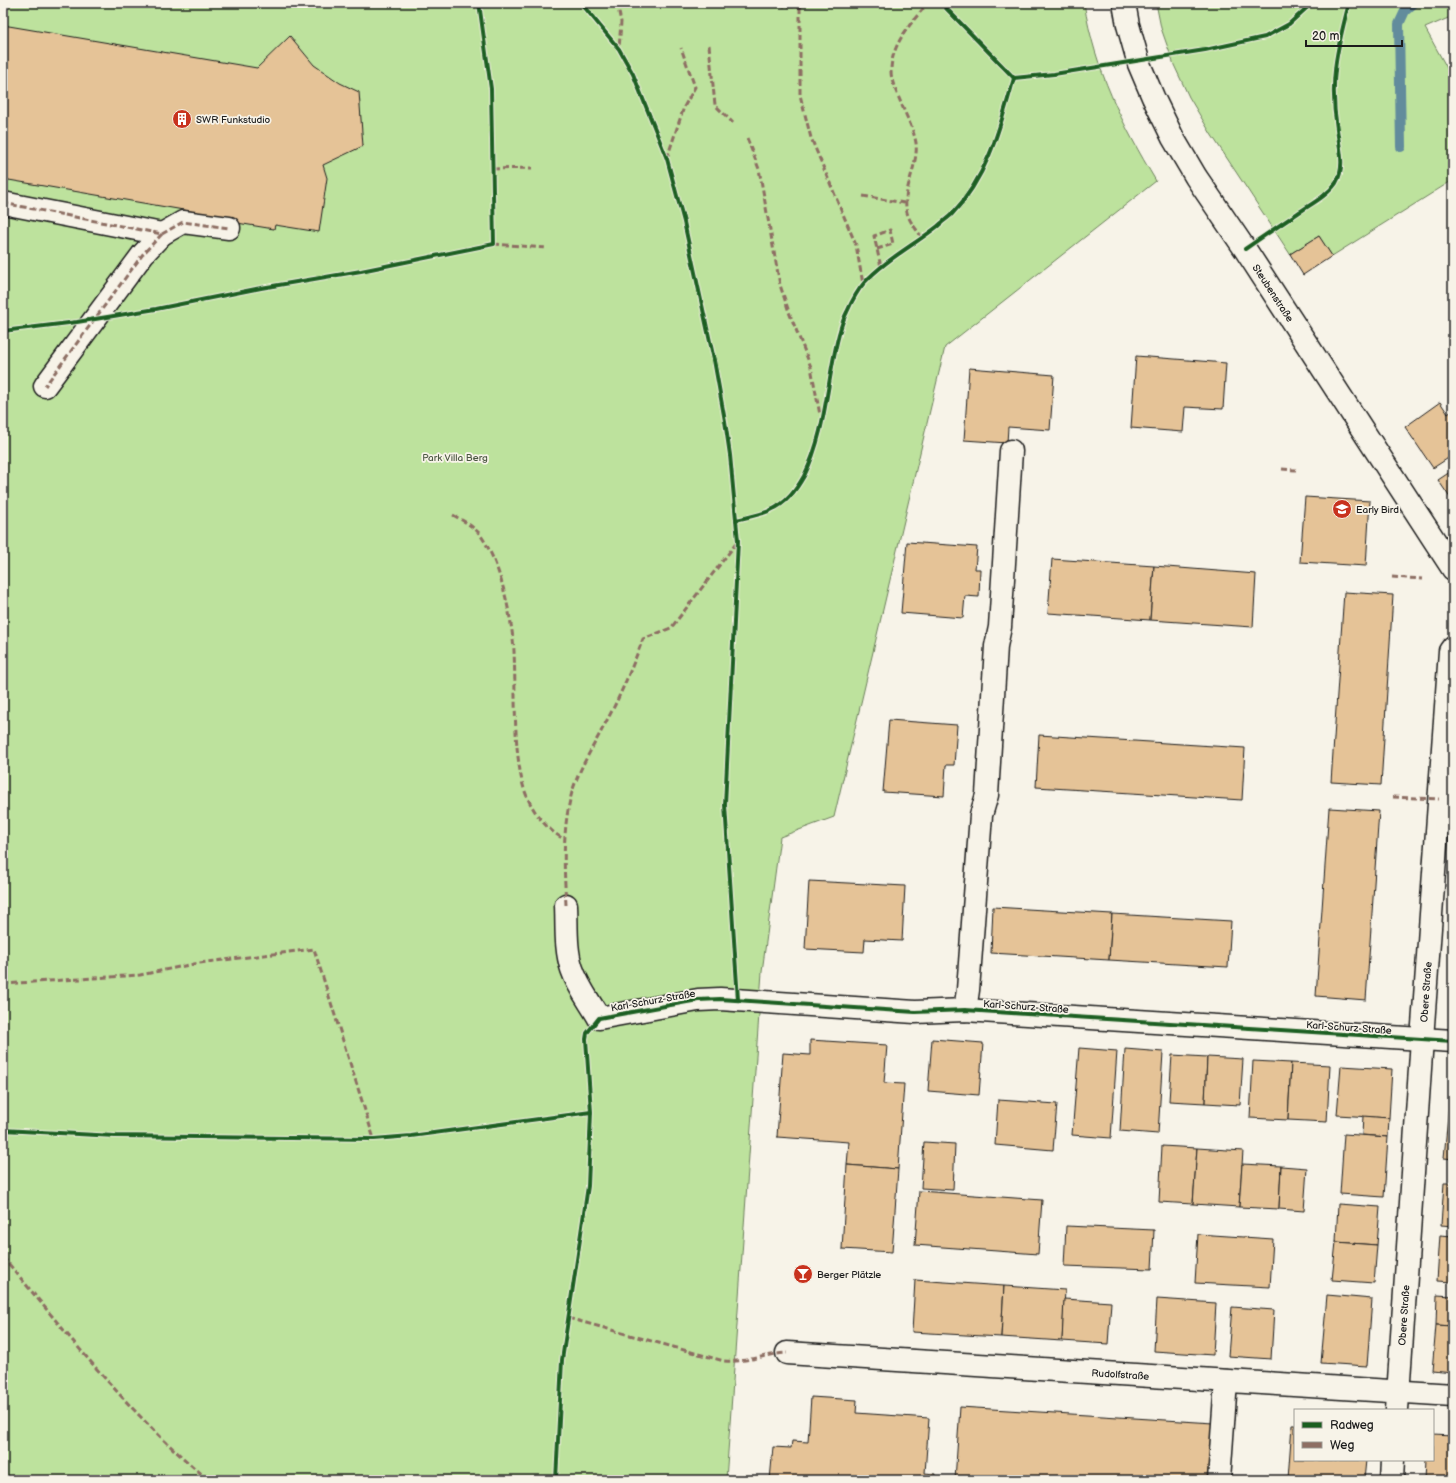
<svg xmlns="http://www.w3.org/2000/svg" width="1456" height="1483" viewBox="0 0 1456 1483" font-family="'Balsamiq Sans',sans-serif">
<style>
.green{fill:#bde29d;stroke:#6c7f5c}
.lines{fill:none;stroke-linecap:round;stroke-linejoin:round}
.stream{stroke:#628c9c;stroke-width:10}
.building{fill:#e5c397;stroke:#1c1c1c}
.minor-casing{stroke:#1c1c1c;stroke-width:25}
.minor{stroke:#f7f3e8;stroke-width:22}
.quiet{stroke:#8d6e63;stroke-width:3;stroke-dasharray:6 3;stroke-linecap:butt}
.cycleway-casing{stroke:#f7f3e8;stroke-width:6}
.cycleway{stroke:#1b5e20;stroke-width:4}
.labels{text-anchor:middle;stroke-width:3.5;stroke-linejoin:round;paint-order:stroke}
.poi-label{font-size:10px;fill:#1c1c1c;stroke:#f7f3e8;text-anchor:start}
.street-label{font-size:10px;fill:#1c1c1c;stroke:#f7f3e8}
.park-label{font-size:10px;fill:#4c5743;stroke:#f7f3e8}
</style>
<rect width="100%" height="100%" fill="#f7f3e8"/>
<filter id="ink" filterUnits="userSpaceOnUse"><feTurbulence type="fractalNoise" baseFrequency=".025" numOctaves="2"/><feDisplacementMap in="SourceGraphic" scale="8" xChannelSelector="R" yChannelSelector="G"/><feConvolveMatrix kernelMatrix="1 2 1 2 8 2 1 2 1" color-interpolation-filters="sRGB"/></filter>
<g filter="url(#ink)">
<g class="green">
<path d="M 3,3 L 1084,3 C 1095,70 1122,124 1156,181 L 945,347 L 834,817 L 780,837 L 762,972 L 726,1480 L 3,1480 Z"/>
<polygon points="1156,3 1453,3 1453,16 1425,28 1453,79 1453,180 1332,256 1319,236 1290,254 1211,134 1189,97 1174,65 1161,28"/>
</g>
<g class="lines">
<polyline class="stream" points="1401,147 1399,24 1405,11 1414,3"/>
</g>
<g class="building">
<polygon points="3,25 257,68 290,36 314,65 340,83 359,92 363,146 323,165 327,178 319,232 275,225 274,229 237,223 236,219 3,179"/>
<polygon points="1319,236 1332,256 1303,275 1290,254"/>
<polygon points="1136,356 1226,363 1223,409 1185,407 1183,432 1131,428"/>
<polygon points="969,368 1054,375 1050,430 1008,427 1007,443 964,440"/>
<polygon points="1440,402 1448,414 1453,410 1453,455 1433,468 1405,427"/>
<polygon points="1453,470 1453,502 1438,480"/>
<polygon points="1305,497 1370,501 1366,566 1300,562"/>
<polygon points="907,542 977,547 975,569 980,569 979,597 965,596 963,618 901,613"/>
<polygon points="1052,559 1154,566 1150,620 1048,613"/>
<polygon points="1154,566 1256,574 1253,627 1150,620"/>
<polygon points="1344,592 1393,595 1381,785 1331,782"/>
<polygon points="889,720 957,725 954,765 946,765 944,796 883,792"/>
<polygon points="1039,735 1245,748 1242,800 1036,787"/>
<polygon points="1329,808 1379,811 1366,1000 1316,996"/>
<polygon points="809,881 905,886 902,941 865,939 864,952 805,949"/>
<polygon points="993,907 1112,914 1109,960 991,953"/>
<polygon points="1112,914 1231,921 1228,967 1109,960"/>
<polygon points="932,1039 983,1043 979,1095 928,1091"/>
<polygon points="810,1040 887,1045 884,1083 904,1084 898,1169 847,1165 849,1142 777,1137 783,1053 810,1055"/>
<polygon points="1079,1048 1117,1051 1111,1138 1072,1135"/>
<polygon points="1125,1049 1163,1052 1158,1134 1120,1131"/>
<polygon points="1172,1055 1207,1057 1205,1103 1169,1101"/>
<polygon points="1207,1057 1243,1059 1240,1105 1205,1103"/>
<polygon points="1253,1061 1291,1063 1288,1120 1250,1118"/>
<polygon points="1291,1063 1330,1065 1327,1122 1288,1120"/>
<polygon points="1341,1066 1392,1069 1389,1118 1337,1115"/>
<polygon points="1452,1072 1453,1072 1453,1159 1444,1158"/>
<polygon points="998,1100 1057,1104 1053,1150 995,1145"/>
<polygon points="1363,1116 1389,1118 1388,1137 1362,1135"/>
<polygon points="1344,1134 1388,1137 1384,1197 1340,1194"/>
<polygon points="924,1142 955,1144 953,1190 921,1188"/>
<polygon points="1162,1146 1197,1148 1193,1204 1159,1202"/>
<polygon points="1197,1148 1243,1151 1239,1207 1193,1204"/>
<polygon points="1242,1164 1281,1166 1279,1209 1239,1207"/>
<polygon points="847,1165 898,1169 892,1252 842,1249"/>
<polygon points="1281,1166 1307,1168 1304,1211 1279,1209"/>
<polygon points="1444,1183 1453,1183 1453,1226 1441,1225"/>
<polygon points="919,1191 1042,1200 1038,1254 915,1245"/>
<polygon points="1338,1204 1380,1207 1377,1245 1336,1242"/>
<polygon points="1066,1226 1154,1230 1152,1269 1064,1266"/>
<polygon points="1198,1234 1273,1239 1270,1287 1195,1283"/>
<polygon points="1440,1235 1453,1236 1453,1282 1437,1281"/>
<polygon points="1336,1242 1377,1245 1374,1283 1332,1280"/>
<polygon points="915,1280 1004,1286 1001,1337 912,1332"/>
<polygon points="1004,1286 1065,1290 1062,1341 1001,1337"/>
<polygon points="1327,1295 1372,1299 1367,1366 1321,1363"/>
<polygon points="1437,1295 1453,1296 1453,1326 1436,1325"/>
<polygon points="1064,1299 1111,1302 1108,1344 1062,1341"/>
<polygon points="1157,1299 1216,1303 1213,1355 1154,1351"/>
<polygon points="1232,1307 1274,1310 1271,1359 1228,1356"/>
<polygon points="1436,1325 1453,1326 1453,1373 1432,1371"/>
<polygon points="811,1397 857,1400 856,1413 929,1418 925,1473 935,1474 935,1480 770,1480 773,1447 791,1448 792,1441 808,1442"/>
<polygon points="960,1407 1213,1423 1209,1480 955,1480"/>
<polygon points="1292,1425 1295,1425 1295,1460 1366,1460 1364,1480 1288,1479"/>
<polygon points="1433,1435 1453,1436 1453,1480 1424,1480 1425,1460 1433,1460"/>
</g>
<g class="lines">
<defs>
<g id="minor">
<path id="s1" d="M 1124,3 L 1128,25 L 1139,64 L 1153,97 L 1173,138 L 1196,177 L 1245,249 L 1453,569"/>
<polyline points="3,203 162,234 143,254 45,386"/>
<polyline points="162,234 183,222 229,228"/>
<path d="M 566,905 C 567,925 565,949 572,969 C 578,987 590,1002 599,1018 L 698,1000 L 720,999 L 915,1012 L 965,1010 L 1453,1041"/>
<polyline points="965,1010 968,990 981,815 987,795 996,646 1000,627 1011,451"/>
<path id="s2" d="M 787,1353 L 1453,1395"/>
<path id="s3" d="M 1397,1410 L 1422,1039 L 1450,651 L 1453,647"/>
<polyline points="1219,1480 1226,1381"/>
<polyline points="1392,1480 1393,1460"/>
</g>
</defs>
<use href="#minor" class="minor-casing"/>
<use href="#minor" class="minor"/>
<g class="quiet">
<polyline points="617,3 621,22 619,49"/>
<polyline points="780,3 784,6 800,7 804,3"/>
<polyline points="800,7 800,95 811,138 856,245 863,284"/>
<polyline points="709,45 715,105 733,123"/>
<polyline points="747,138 759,169 780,285 789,312 811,367 820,415"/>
<polyline points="667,158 684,107 695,87 681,48"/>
<polyline points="493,169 532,168"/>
<polyline points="863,196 905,203"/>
<polyline points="3,203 162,234 143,254 45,386"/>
<polyline points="162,234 183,222 229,228"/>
<path d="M 922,238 C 918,231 912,225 909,218 C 898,195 919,168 916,143 C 914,130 906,116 901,103 C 897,93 891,82 891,71 C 891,44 912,22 928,3"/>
<polyline points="494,244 547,248"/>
<polyline points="877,249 893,244 890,230 874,236 881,267"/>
<polyline points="1282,469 1296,470"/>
<path d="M 453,515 C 462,520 471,525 478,532 C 500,559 512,617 514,651 C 516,693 513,740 522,781 C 527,804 543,828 564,839"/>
<polyline points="1392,577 1423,579"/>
<polyline points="1393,797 1439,799"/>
<path d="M 566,905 C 564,868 562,832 571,796 C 578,769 594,746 606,722 C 621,695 632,667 643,639 L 671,628 L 738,541"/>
<polyline points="3,984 140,975 199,963 314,949 374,1139"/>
<path d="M 3,1257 C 67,1333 131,1417 209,1480"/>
<path d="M 568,1318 L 724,1361 C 746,1363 766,1354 787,1353"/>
</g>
<defs>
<g id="cycleway">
<polyline points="581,3 619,49 633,74 667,159 684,222 714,360 725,421 730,455 738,541 725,805 738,1000"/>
<polyline points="941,3 1014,78"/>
<polyline points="1014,78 1054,74 1205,50 1265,37 1289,24 1312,3"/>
<path d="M 1245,249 C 1262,237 1280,225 1298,213 C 1311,204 1327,196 1336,183 C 1346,166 1339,147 1337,129 C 1329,81 1337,49 1349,3"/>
<polyline points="3,331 77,322 156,309 261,288 361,271 494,244 491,89 479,3"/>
<path d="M 736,520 C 748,517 761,515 771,510 C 787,503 796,490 804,476 C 823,438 826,396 834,356 C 837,341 840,325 847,312 C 851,303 857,291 864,283 C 885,260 914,245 938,226 C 942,222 948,218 952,214 C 988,176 1000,127 1014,78"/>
<polyline points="3,1130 115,1136 374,1139 411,1136 591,1112"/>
<polyline points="556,1480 562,1360 588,1186 591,1112 586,1039 587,1033 599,1018 698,1000 720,999 915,1012 965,1010 1453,1041"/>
</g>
</defs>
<use href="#cycleway" class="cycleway-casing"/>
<use href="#cycleway" class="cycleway"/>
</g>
</g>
<defs>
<symbol id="building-disc" viewBox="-11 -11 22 22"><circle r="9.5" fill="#c8321e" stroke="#f7f3e8"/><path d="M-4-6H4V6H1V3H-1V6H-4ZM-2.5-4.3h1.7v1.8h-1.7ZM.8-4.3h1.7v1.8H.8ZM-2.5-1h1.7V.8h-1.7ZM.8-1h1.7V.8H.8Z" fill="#fff"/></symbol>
<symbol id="school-disc" viewBox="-11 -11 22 22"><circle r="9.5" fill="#c8321e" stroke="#f7f3e8"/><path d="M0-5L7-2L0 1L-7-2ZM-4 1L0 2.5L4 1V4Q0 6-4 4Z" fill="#fff"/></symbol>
<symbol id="bar-disc" viewBox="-11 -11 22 22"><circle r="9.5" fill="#c8321e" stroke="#f7f3e8"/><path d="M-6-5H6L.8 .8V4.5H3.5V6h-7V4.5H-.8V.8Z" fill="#fff"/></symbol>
</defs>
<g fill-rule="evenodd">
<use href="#building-disc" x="171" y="108" width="22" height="22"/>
<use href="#school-disc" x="1331" y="498" width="22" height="22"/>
<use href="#bar-disc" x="792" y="1263" width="22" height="22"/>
</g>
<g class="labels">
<g class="poi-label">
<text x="196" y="123">SWR Funkstudio</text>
<text x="1356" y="513">Early Bird</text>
<text x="817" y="1278">Berger Plätzle</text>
</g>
<g class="street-label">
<text dy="4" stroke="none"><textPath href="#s1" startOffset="329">Steubenstraße</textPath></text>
<text dy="4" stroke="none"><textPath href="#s3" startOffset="419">Obere Straße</textPath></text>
<text transform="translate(653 1000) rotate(-10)" y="4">Karl-Schurz-Straße</text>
<text transform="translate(1026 1006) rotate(4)" y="4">Karl-Schurz-Straße</text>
<text transform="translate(1349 1027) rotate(4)" y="4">Karl-Schurz-Straße</text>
<text dy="4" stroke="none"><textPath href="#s3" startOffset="95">Obere Straße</textPath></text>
<text dy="4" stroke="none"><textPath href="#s2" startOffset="334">Rudolfstraße</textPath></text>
</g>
<g class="park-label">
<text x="455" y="461">Park Villa Berg</text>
</g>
</g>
<rect width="1456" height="1483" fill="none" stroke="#f7f3e8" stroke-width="16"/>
<rect x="8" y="8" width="1440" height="1467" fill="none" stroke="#1c1c1c" stroke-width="1.5" filter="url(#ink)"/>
<rect x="1294" y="1409" width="140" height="52" fill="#f7f3e8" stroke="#9f9d96"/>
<rect x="1302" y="1422" width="20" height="6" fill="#1b5e20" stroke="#9f9d96"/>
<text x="1330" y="1429" font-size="12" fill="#1c1c1c">Radweg</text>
<rect x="1302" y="1442" width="20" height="6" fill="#8d6e63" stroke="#9f9d96"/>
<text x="1330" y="1449" font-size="12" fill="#1c1c1c">Weg</text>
<path d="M1306 40v6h96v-6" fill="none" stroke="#1c1c1c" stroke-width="2"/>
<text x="1312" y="40" font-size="12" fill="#1c1c1c" stroke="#f7f3e8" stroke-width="3" paint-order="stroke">20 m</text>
</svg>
